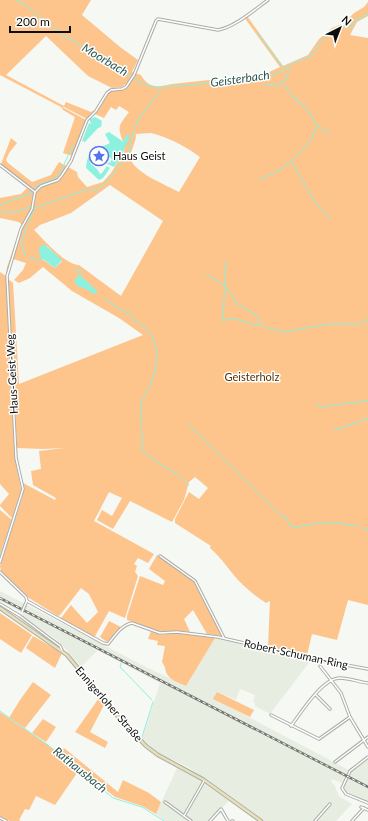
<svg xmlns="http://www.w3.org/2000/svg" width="368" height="821" viewBox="0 0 368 821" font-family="Lato,sans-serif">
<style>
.built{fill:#e8ede1}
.green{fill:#fdc48c;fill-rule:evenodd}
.water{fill:#8df1e0}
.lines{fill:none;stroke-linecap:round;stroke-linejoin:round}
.stream{stroke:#8df1e0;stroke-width:1}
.street-casing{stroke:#acada9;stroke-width:3.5}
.secondary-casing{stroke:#acada9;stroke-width:4.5}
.street{stroke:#fff;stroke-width:1.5}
.secondary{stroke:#e8e0b6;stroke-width:2.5}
.rail-casing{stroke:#757773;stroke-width:2.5}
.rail{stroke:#fff;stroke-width:1;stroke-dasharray:3;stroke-linecap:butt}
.street-bridge-casing{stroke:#acada9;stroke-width:3.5;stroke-linecap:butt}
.street-bridge{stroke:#fff;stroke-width:1.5}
.labels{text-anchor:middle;stroke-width:3;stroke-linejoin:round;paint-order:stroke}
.poi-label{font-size:11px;fill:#0d0e0c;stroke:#fff;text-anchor:start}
.street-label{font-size:11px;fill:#0d0e0c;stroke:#fff}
.park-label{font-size:11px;fill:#563202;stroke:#fff}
.water-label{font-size:12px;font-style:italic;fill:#2a564f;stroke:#fff}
</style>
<rect width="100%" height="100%" fill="#f6f8f3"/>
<g class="built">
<polygon points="0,591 146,667 186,686 215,638 311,660 270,714 255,706 255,703 253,702 255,695 240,689 236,700 217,692 214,699 349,770 342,783 332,779 331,781 335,786 339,796 352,804 336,821 264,821 207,779 186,766 160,754 142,739 160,683 91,647 97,651 81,667 65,648 53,637 23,616 23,613 0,601"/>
<polygon points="368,759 368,801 346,792 344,788 344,784 351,772"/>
<polygon points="177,768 201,781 229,801 208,821 165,821 156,814"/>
</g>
<g class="green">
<path d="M 0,0 L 91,0 L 82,15 L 120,47 L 138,60 L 132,72 L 141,75 C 148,89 159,87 172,84 L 265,74 L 280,67 L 244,17 L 247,16 L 283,66 L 308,55 L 319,39 L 332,28 L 344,23 L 354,13 L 364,7 L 368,2 L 368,16 L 357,22 L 350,35 L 368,38 L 368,605 L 348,600 L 337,640 L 312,634 L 307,655 L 268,647 L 270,601 L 266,603 C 257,597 249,591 241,583 C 230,572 222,558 210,548 L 211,545 L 211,546 L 175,523 L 175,519 L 189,492 L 199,499 L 208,488 L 195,477 L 189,482 L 184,500 L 172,522 L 130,501 L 113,529 L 97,520 L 102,510 L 112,516 L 122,498 L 109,492 L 94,521 L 154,554 L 148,563 L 138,558 L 134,564 L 137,566 L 135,572 L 138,576 L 125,618 L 109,611 L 94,638 L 61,618 L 71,605 L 87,623 L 98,612 L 89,594 L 81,588 L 60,615 L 58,616 L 29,598 L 1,571 L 0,566 L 23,495 L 23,483 L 55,500 L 56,498 L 33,485 L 31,471 L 41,469 L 39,451 L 64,448 L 43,449 L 17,448 L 8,279 L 13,283 L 19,384 L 143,335 L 119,318 L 72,291 L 43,267 L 30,278 L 19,283 L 14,280 L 23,270 L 26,263 L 13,259 L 9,271 L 6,276 L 15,450 L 16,465 L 21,489 L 20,495 L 12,518 L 0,506 L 0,505 L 9,494 L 0,484 L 0,272 L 6,276 L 7,267 L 22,225 L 19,222 L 0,218 L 0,198 L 21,194 L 27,188 L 34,193 L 33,188 L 23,183 L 1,164 L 11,138 L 17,143 L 9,153 L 6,160 L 8,163 L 32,182 L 51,175 L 59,162 L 77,172 L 78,177 L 87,187 L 103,182 L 111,173 L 124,152 L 125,144 L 128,141 L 125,138 L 123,142 C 117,125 119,126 129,112 L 119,106 L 116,110 L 111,107 L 104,118 L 95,114 C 99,107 104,95 110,91 C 115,88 121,90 126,87 L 127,83 L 122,87 L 112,88 L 88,76 L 46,36 L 6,75 L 64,106 L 66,102 L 91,112 L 94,110 L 87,119 L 64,107 L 62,107 L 86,120 L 73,156 L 63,153 L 75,117 L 63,110 L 61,107 L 0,75 ZM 151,133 C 170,138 185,146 200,157 L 179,192 C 168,186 133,172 131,159 C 130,150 136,143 136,135 L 135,134 ZM 110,185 L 163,221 L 121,296 L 79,265 C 64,264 44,240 34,230 L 40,225 L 71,213 ZM 47,246 L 62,261 L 55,268 L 42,259 Z"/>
<polygon points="0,510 12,520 0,555"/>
<polygon points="157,555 178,569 194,582 223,636 207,634 193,610 184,619 190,632 177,631 160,632 127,620 127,616 140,576 163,585 165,581 149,569"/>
<polygon points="0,613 32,635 21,653 0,639"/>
<polygon points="109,621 121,627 107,642 100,637"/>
<path d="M 151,631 L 160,635 L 177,633 L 215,638 L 186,686 C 179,683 169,680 166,672 C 165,668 165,666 162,662 L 165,646 L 157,645 L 158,641 L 148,639 Z"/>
<polygon points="33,636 62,653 55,668 26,648"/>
<polygon points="33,682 51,695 25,728 9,718 20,700"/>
<polygon points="217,692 254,710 250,717 213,699"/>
<polygon points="99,698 104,705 90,732 108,742 105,748 75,732"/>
<polygon points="0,712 48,745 79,770 55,805 36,796 29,810 25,809 19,820 21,821 10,821 0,817"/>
<polygon points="43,719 56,727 46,742 32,733"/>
<polygon points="64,748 118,792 123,780 149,793 161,802 156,814 142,806 115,797 60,754"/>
</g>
<g class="water">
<polygon points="95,117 102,121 101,127 98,128 85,142 82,141 89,123 92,124 90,122 90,119"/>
<path d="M 109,132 C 114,136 118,137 123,142 L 127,134 L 130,136 C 125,147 122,157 114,167 L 107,164 L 109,162 L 110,163 L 112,159 L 100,151 L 90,161 L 91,164 L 97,169 L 100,174 L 102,173 L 107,166 L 110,168 L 103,178 L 99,180 L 86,168 C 88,148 96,150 110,143 L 105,134 Z"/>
<polygon points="44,244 62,260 55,268 40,257 39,248"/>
<polygon points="79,274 97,291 97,293 94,294 84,288 79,287 74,282"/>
</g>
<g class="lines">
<g class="stream">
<polyline points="16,0 25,4 30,9 68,39 73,40 77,43"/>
<polyline points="257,32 284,68"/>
<polyline points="77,44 94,57 132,77"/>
<polyline points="287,69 289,71 286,79 282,82 295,99 297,99 297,102 301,103 303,106 307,108 309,114 311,115 314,121"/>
<polyline points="134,78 140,83 160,88"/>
<polyline points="263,85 275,84 276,85 282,83"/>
<path d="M 158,93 L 161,88 L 168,86 L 183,86 L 185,85 L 202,84 L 219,80 L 228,80 L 254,77 L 260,77 L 264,75 L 277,74 L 282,71 L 290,65 L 313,55 C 315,48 324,38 331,34 C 335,31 338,32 342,27 L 351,28 L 357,18 L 363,18 L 368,12"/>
<polyline points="318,126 330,134"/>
<polyline points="135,128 139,118 157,95"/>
<polyline points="291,161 307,188"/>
<polyline points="290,163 312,139 317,125 315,122"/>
<polyline points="259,180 282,169 288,162"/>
<polyline points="91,188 95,191 98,189 105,183 129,156 130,145 134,130"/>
<polyline points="308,189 312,198 330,219"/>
<polyline points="0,205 31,193 34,188 37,185 55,179 61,171 73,145"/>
<polyline points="0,212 14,212 30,207"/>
<polyline points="29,223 34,208 37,208 40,206 89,189"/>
<polyline points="26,257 21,244 27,226"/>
<polyline points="29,258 38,260 43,258"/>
<polyline points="75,272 77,269 81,271 80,274"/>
<path d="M 207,275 C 220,282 232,289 236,303 L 258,316 L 261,325 L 257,325 L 235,319 L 224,320"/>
<path d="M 104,298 L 121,310 L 131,314 L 135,321 C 161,332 160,363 150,385 C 148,391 144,396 142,402 C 140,410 141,419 142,427"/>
<polyline points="223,321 226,261"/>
<polyline points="264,327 284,332 328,324 362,324 365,320 368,320"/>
<polyline points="316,404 324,407 333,405 368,401"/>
<polyline points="188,424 282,516 286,517 290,526 296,527 327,522 360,526"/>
<polyline points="334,429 339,429 368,418"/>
<polyline points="142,430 142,450 159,464 177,474 189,485"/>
<polyline points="363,528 368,530"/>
<polyline points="0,557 12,521"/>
<polyline points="121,663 120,667 123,670 152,700"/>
<polyline points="97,688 132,730"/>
<polyline points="0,711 48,745 113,798 142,807 164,821"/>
<polyline points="141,740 153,702"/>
<polyline points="144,742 159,754 203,777"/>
</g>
<defs>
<g id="street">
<polyline points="0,165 35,192"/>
<polyline points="160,556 195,581 224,638"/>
<path d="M 0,562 L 23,489 L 16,458 L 7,276 L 21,229 L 32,209 L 35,192 L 41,186 L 58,180 L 62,175 L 71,161 L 87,120 L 96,111 L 107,93 L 111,90 L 122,89 L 126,87 L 134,75 L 156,21 L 158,19 L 218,30 C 235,27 254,10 268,0"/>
<polyline points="0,572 26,597 27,601 25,605"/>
<path d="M 27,601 L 103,643 L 108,644 C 114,637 121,625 132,623 L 160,633 L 177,632 L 218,637 L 313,659 L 368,669"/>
<polyline points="0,604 20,616 60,646 62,650"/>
<polyline points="320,666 341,693 350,717 368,747"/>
<polyline points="316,695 330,709"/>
<polyline points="271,715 319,739 350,717"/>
<path d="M 291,726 C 301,713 322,678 340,678 C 349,678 359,682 368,683"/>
<polyline points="368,757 350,771 342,788 346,794 368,803"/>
<polyline points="335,762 368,737"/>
<polyline points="165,802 191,821"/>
<polyline points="361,807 368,810"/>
<polyline points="184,816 204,781"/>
<polyline points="0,818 6,821"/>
<polyline points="210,821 221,809 228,821"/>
<polyline points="232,821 233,821"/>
<polyline points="315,821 330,804"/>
<polyline points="352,821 364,808"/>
</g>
<polyline id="secondary" points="0,608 67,655 120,719 146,746 158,755 204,780 261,821"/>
</defs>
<use href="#street" class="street-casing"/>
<use href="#secondary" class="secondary-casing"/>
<use href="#street" class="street"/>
<use href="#secondary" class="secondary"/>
<defs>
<polyline id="rail" points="0,598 368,787"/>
</defs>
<use href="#rail" class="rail-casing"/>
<use href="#rail" class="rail"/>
<defs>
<polyline id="street-bridge" points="22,612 25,605"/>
</defs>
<use href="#street-bridge" class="street-bridge-casing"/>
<use href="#street-bridge" class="street-bridge"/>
</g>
<defs>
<symbol id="sight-ring" viewBox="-11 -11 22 22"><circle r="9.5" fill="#fff" stroke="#5675ea" stroke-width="1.5"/><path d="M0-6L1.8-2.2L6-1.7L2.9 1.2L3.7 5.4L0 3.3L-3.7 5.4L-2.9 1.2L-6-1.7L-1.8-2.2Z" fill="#5675ea"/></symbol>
</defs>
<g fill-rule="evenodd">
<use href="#sight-ring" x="88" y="145" width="22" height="22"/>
</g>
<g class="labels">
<g class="poi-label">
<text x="113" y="160">Haus Geist</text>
</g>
<g class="street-label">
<text transform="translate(12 374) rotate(-93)" y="4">Haus-Geist-Weg</text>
<text transform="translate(296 654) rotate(12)" y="4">Robert-Schuman-Ring</text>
<text transform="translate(109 704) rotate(49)" y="4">Ennigerloher Straße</text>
</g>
<g class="park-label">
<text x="252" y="381">Geisterholz</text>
</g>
<g class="water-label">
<text transform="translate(105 60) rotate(31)" y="4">Moorbach</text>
<text transform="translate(240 79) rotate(-8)" y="4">Geisterbach</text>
<text transform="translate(80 770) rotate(39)" y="4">Rathausbach</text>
</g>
</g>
<g transform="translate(340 28) rotate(42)" stroke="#ffffff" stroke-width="3" paint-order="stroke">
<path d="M0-3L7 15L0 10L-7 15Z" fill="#0d0e0c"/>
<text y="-6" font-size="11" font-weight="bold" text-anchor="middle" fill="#0d0e0c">N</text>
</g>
<path d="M10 26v6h60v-6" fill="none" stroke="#0d0e0c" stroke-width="2"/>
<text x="16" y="26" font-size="12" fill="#0d0e0c" stroke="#ffffff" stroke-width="3" paint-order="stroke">200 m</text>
</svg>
